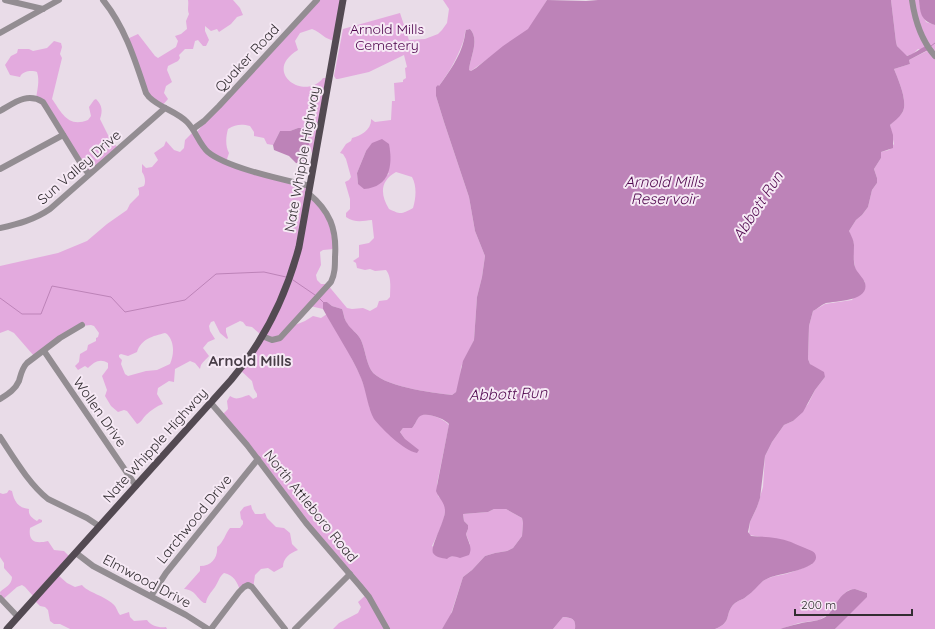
<svg xmlns="http://www.w3.org/2000/svg" width="935" height="629" viewBox="0 0 935 629" font-family="Quicksand,sans-serif">
<style>
.green{fill:#e3aade;fill-rule:evenodd}
.water{fill:#bd83b8}
.lines{fill:none;stroke-linecap:round;stroke-linejoin:round}
.stream{stroke:#bd83b8;stroke-width:1}
.minor{stroke:#938d92;stroke-width:6}
.major{stroke:#534a52;stroke-width:7}
.labels{text-anchor:middle;stroke-width:4;stroke-linejoin:round;paint-order:stroke}
.park-label{font-size:14px;fill:#4b014a;stroke:#f6e9f5}
.street-label{font-size:14px;fill:#332e32;stroke:#f6e9f5}
.water-label{font-size:15px;font-style:italic;fill:#4f064d;stroke:#f6e9f5}
.neighbourhood-label{font-size:15px;font-weight:bold;fill:#483d47;stroke:#f6e9f5}
</style>
<rect width="100%" height="100%" fill="#e9dce8"/>
<g class="green">
<path d="M 188,0 L 233,0 L 240,8 L 243,15 L 237,17 L 231,24 L 219,32 L 217,29 L 211,31 L 205,26 L 205,31 L 209,40 L 206,46 L 203,46 L 198,40 L 195,41 L 193,49 L 185,49 L 179,55 L 180,58 L 178,61 L 168,66 L 167,70 L 172,82 L 166,86 L 164,93 L 168,99 L 161,107 L 152,101 L 125,40 L 138,34 L 155,56 L 158,58 L 176,47 L 178,41 L 175,36 L 181,34 L 187,29 L 186,21 L 189,14 C 187,9 189,5 188,0 Z"/>
<path d="M 315,0 L 342,0 L 335,41 C 324,39 322,33 312,29 L 300,33 L 295,41 L 298,50 C 261,72 305,102 323,78 L 328,78 L 313,157 L 311,149 L 309,149 L 308,134 L 298,128 L 290,131 L 280,131 L 273,145 L 267,144 L 264,138 L 254,136 L 254,132 L 250,126 C 242,124 236,124 228,129 C 226,136 225,146 229,153 L 226,162 L 309,184 L 308,193 L 329,220 L 334,249 L 323,250 L 320,252 L 321,265 L 316,275 L 317,280 L 321,284 L 327,284 L 347,308 L 352,309 L 363,308 L 370,311 L 377,307 L 379,301 L 387,300 L 390,297 C 390,289 392,277 386,270 L 375,271 L 370,269 L 365,270 L 357,268 L 356,263 L 353,261 L 359,257 L 359,245 L 369,243 L 374,238 L 372,220 C 363,221 354,223 346,217 L 346,213 L 350,209 L 350,199 L 345,182 L 349,180 L 351,177 L 346,159 L 343,154 L 340,153 L 346,144 L 351,141 L 352,138 C 361,136 372,129 371,119 L 375,122 L 391,120 L 392,101 L 395,101 L 394,83 L 403,82 L 403,80 L 406,78 L 405,68 L 407,67 L 404,55 L 369,72 L 338,79 L 336,79 L 334,76 L 343,29 L 400,13 L 409,40 L 425,39 L 438,34 L 442,30 L 447,23 L 449,9 L 443,0 L 547,0 L 529,29 L 471,71 L 469,70 C 470,57 480,40 470,29 L 466,30 C 464,34 465,38 463,42 C 457,59 449,72 439,86 L 436,87 L 436,96 L 444,122 L 469,197 L 475,231 L 485,256 L 482,277 L 477,297 L 474,340 L 461,367 L 460,381 L 456,392 L 452,395 C 433,393 380,386 371,370 C 366,361 365,349 361,340 C 357,332 351,330 347,324 C 344,319 344,314 342,309 L 332,306 L 327,302 L 323,309 L 310,306 L 290,327 L 305,321 L 313,316 L 321,318 L 327,314 L 331,323 L 344,343 L 361,377 L 366,392 L 370,409 L 405,439 L 400,432 L 403,428 L 412,428 C 415,425 417,419 419,416 C 425,411 445,419 449,425 L 437,484 L 438,496 C 440,498 443,501 444,503 C 449,514 437,536 432,546 L 449,557 L 453,556 L 470,544 L 466,534 L 468,529 L 468,525 L 464,521 L 463,514 L 488,512 L 494,509 L 501,508 L 506,509 L 522,518 L 523,523 L 522,536 L 513,548 L 507,551 L 495,553 L 485,556 L 472,570 L 463,577 L 450,617 L 442,629 L 333,629 L 339,623 L 358,613 L 361,607 L 358,602 L 366,595 L 299,515 L 221,416 L 228,409 L 227,401 L 230,396 C 237,401 241,397 249,395 L 253,399 L 257,397 L 257,394 L 254,389 L 252,381 L 239,369 L 261,335 L 252,327 L 246,326 L 243,322 L 240,321 L 226,328 L 226,332 L 228,338 L 227,339 L 220,333 L 214,321 L 211,322 L 209,326 L 210,331 L 215,339 L 208,342 L 203,348 L 209,356 C 204,362 201,362 200,369 L 195,363 L 190,361 L 175,369 L 174,382 L 169,381 L 158,388 L 157,394 L 163,404 C 157,406 151,410 146,415 C 142,419 142,422 137,424 L 127,411 L 124,410 L 118,412 L 111,406 L 105,396 L 107,390 L 102,376 L 108,368 L 108,363 C 100,358 94,362 88,368 L 85,366 L 78,370 L 75,366 L 79,362 L 80,354 L 87,350 L 88,345 L 96,341 L 96,338 L 98,337 L 99,333 L 94,326 L 91,325 L 81,326 L 34,356 L 14,333 L 8,330 L 0,333 L 0,266 L 58,253 L 87,241 L 107,224 L 127,210 L 130,204 L 139,195 L 139,191 L 138,188 L 144,186 C 146,182 145,176 142,172 L 142,164 L 146,168 L 152,167 L 158,160 L 154,153 L 164,146 L 166,141 L 174,150 L 180,152 L 184,148 L 185,140 L 194,131 L 196,133 L 228,95 ZM 366,151 L 389,174 L 358,184 L 357,173 ZM 396,172 L 412,177 C 417,186 416,198 413,208 C 401,215 400,214 389,209 C 380,194 380,181 396,172 ZM 165,333 L 167,334 C 175,342 174,355 170,364 L 157,370 L 146,371 L 128,376 L 125,374 L 121,364 L 122,360 L 119,357 L 119,355 L 121,354 L 128,356 L 137,352 C 141,339 153,336 165,333 Z"/>
<path d="M 891,0 L 919,0 L 920,9 L 926,22 L 935,25 L 935,629 L 835,629 L 867,593 L 855,589 L 849,590 L 845,593 L 835,605 L 829,614 L 819,620 L 799,623 L 780,629 L 715,629 C 733,622 724,614 734,604 C 738,600 743,600 747,596 C 753,592 757,585 763,581 C 772,575 782,576 792,572 C 799,570 805,567 812,564 L 800,547 L 790,542 L 749,535 L 750,522 L 757,507 L 763,487 L 765,456 L 772,442 L 784,425 L 793,421 L 808,404 L 815,390 L 825,377 L 810,364 L 808,359 L 809,326 L 813,311 L 825,304 L 852,300 L 865,282 L 858,274 L 855,268 L 853,254 L 854,244 L 849,231 L 856,220 L 862,215 L 868,207 L 872,190 L 877,183 L 877,178 L 874,169 L 881,158 L 881,152 L 889,150 L 894,144 L 890,125 C 894,121 899,117 902,113 C 909,103 898,79 894,69 L 910,64 L 909,60 L 927,51 L 918,49 L 913,54 L 906,56 L 897,46 L 896,42 Z"/>
<path d="M 54,41 L 61,43 L 62,47 L 60,54 L 62,58 L 52,99 C 62,113 68,128 88,120 L 91,116 L 89,107 L 94,100 L 96,99 C 102,105 103,111 100,119 L 110,139 L 118,148 L 89,173 L 46,111 L 36,99 C 37,90 40,81 37,72 C 32,70 22,71 20,77 L 10,75 L 5,65 L 11,56 L 17,53 L 18,49 L 29,49 L 33,51 L 47,48 Z"/>
<path d="M 9,490 L 12,491 C 14,501 18,508 29,509 C 28,515 32,518 37,521 L 39,519 L 42,520 L 42,522 L 30,528 C 28,542 36,544 48,541 L 54,550 L 64,551 L 71,558 L 58,575 L 67,583 L 75,587 L 82,585 C 87,592 105,596 113,604 C 116,606 117,611 120,615 L 129,612 L 130,617 L 134,621 L 147,620 C 151,626 159,628 166,627 L 167,629 L 70,629 L 60,624 L 54,624 L 50,621 L 48,610 L 45,607 L 40,606 L 34,600 L 34,597 L 25,587 L 22,585 L 17,587 L 1,601 L 0,592 C 5,587 12,585 12,577 L 4,568 L 4,563 L 0,557 L 0,493 L 3,494 L 7,493 Z"/>
<path d="M 251,505 L 252,509 L 255,514 L 262,514 L 265,513 L 267,518 L 276,527 L 284,528 L 290,533 L 292,544 L 298,550 C 290,553 283,558 283,567 L 274,572 L 268,568 L 261,569 L 255,575 L 253,589 L 248,587 L 240,590 C 237,582 234,575 224,573 C 219,577 219,581 215,587 C 211,593 207,596 206,603 L 204,603 C 196,598 196,590 184,589 L 200,571 L 200,566 C 212,566 218,557 217,547 C 224,542 225,534 230,528 L 240,528 L 243,524 L 243,521 L 241,519 L 240,512 L 244,507 Z"/>
<path d="M 563,617 C 573,618 576,619 575,629 L 553,629 Z"/>
</g>
<g class="water">
<path d="M 547,0 L 586,1 L 598,0 L 891,0 L 896,42 L 897,46 L 907,56 C 914,54 919,49 926,46 L 928,50 L 909,60 L 910,64 L 894,69 C 898,79 909,103 902,113 C 899,118 894,121 890,125 L 893,135 L 893,148 L 881,152 L 881,158 L 874,169 L 877,178 L 877,183 L 872,190 L 868,207 L 862,215 L 856,220 L 849,231 C 851,235 854,241 854,245 C 854,253 853,260 855,267 C 857,273 863,277 865,283 C 870,301 836,301 826,303 C 821,305 817,309 813,311 L 809,326 L 808,359 L 810,364 L 824,372 L 825,377 L 815,390 L 803,412 L 793,421 L 784,425 L 772,442 L 765,456 L 760,498 L 757,507 L 750,522 L 748,532 L 751,536 C 764,537 778,537 791,542 C 795,544 800,546 805,548 C 809,550 816,551 816,557 C 817,569 780,574 771,577 C 768,578 765,580 763,581 C 757,586 753,592 747,596 C 743,600 738,600 734,604 C 724,614 733,622 715,629 L 575,629 C 576,619 573,618 563,617 L 553,629 L 442,629 L 452,612 L 463,577 L 472,570 L 485,556 L 495,553 L 507,551 L 513,548 L 522,536 L 523,523 L 522,518 L 506,509 L 494,509 L 488,512 L 463,514 L 464,521 L 468,525 L 468,529 L 466,534 C 468,542 473,547 469,555 L 460,558 C 454,556 451,555 447,559 C 442,558 435,557 433,553 C 430,547 445,521 445,511 C 445,502 439,499 436,491 L 449,424 C 445,419 425,411 419,417 C 417,419 415,425 412,428 L 403,428 L 400,432 L 405,439 L 419,450 L 417,453 C 403,450 383,430 374,419 C 368,409 366,390 361,378 C 351,354 335,332 323,309 L 323,302 L 327,302 L 332,306 L 342,309 C 344,314 344,319 347,323 C 351,330 357,332 361,340 C 365,349 366,361 371,370 C 380,386 433,393 452,395 L 456,392 L 463,361 L 474,340 L 477,297 L 482,277 L 485,256 L 475,231 L 469,197 L 444,122 L 436,96 L 436,87 L 438,85 L 439,86 C 449,72 460,57 464,40 C 465,36 465,33 466,30 L 470,29 C 480,40 470,57 469,70 L 471,71 L 476,68 L 503,46 L 528,29 Z"/>
<path d="M 919,0 L 935,0 L 935,25 C 921,21 920,13 919,0 Z"/>
<path d="M 298,128 L 305,128 C 310,134 310,150 308,157 C 306,160 304,161 301,164 L 296,163 L 289,156 L 274,150 L 273,145 L 280,131 L 290,131 Z"/>
<path d="M 382,139 L 389,144 C 393,165 390,187 364,189 L 358,184 L 357,173 L 366,151 L 372,143 Z"/>
<path d="M 855,589 L 867,593 L 867,597 L 835,629 L 780,629 C 786,627 792,625 798,624 C 808,621 820,622 828,615 C 836,606 841,590 855,589 Z"/>
</g>
<g class="lines">
<g class="stream">
<polyline points="931,46 935,43"/>
<polyline points="293,280 315,295"/>
<polyline points="0,298 22,314 41,314 52,286 111,297 125,312 185,300 216,274 264,272 286,277"/>
<polyline points="319,298 324,303"/>
</g>
<g class="minor">
<polyline points="5,0 43,9"/>
<path d="M 103,0 C 125,27 135,60 146,93 L 149,97 C 160,108 176,111 187,122 C 196,131 199,144 208,152 C 227,168 285,180 310,186"/>
<path d="M 912,0 C 915,21 921,40 935,56"/>
<polyline points="0,33 59,0"/>
<path d="M 0,111 C 14,103 27,92 43,102 L 83,167 L 89,174"/>
<polyline points="193,129 204,121 219,106 317,0"/>
<polyline points="0,169 63,135"/>
<path d="M 0,228 C 18,224 34,220 50,209 L 165,108"/>
<path d="M 262,336 L 272,340 L 280,338 L 331,282 C 335,274 335,266 335,257 C 337,229 330,211 308,193"/>
<polyline points="44,351 136,486"/>
<path d="M 0,399 C 8,394 15,390 19,381 C 21,374 22,368 27,363 L 60,338 L 82,325"/>
<polyline points="210,402 247,445 306,523 360,586 369,597 387,629"/>
<path d="M 0,437 C 14,458 29,484 48,499 L 87,518 L 99,526"/>
<polyline points="76,553 93,566 186,615 208,629"/>
<polyline points="151,596 166,573 258,459"/>
<polyline points="0,598 18,617"/>
<polyline points="211,629 239,592 244,587 248,585 252,587 285,629"/>
<polyline points="295,629 350,574"/>
</g>
<path class="major" d="M 7,629 L 231,380 C 264,341 286,296 299,247 L 343,0"/>
</g>
<g class="labels">
<g class="park-label">
<text x="387" y="34">Arnold Mills<tspan x="387" dy="16">Cemetery</tspan></text>
</g>
<g class="street-label">
<text transform="translate(247 58) rotate(-47)" y="5">Quaker Road</text>
<text transform="translate(302 159) rotate(-80)" y="5">Nate Whipple Highway</text>
<text transform="translate(79 167) rotate(-41)" y="5">Sun Valley Drive</text>
<text transform="translate(100 412) rotate(55)" y="5">Wollen Drive</text>
<text transform="translate(155 445) rotate(-48)" y="5">Nate Whipple Highway</text>
<text transform="translate(311 506) rotate(51)" y="5">North Attleboro Road</text>
<text transform="translate(194 519) rotate(-51)" y="5">Larchwood Drive</text>
<text transform="translate(147 581) rotate(28)" y="5">Elmwood Drive</text>
</g>
<g class="water-label">
<text x="664" y="187">Arnold Mills<tspan x="664" dy="17">Reservoir</tspan></text>
<text transform="translate(758 206) rotate(-57)" y="5">Abbott Run</text>
<text transform="translate(508 394) rotate(-2)" y="5">Abbott Run</text>
</g>
<g class="neighbourhood-label">
<text x="250" y="366">Arnold Mills</text>
</g>
</g>
<path d="M795 609v6h117v-6" fill="none" stroke="#332e32" stroke-width="2"/>
<text x="801" y="609" font-size="12" fill="#332e32" stroke="#f6e9f5" stroke-width="3" paint-order="stroke">200 m</text>
</svg>
